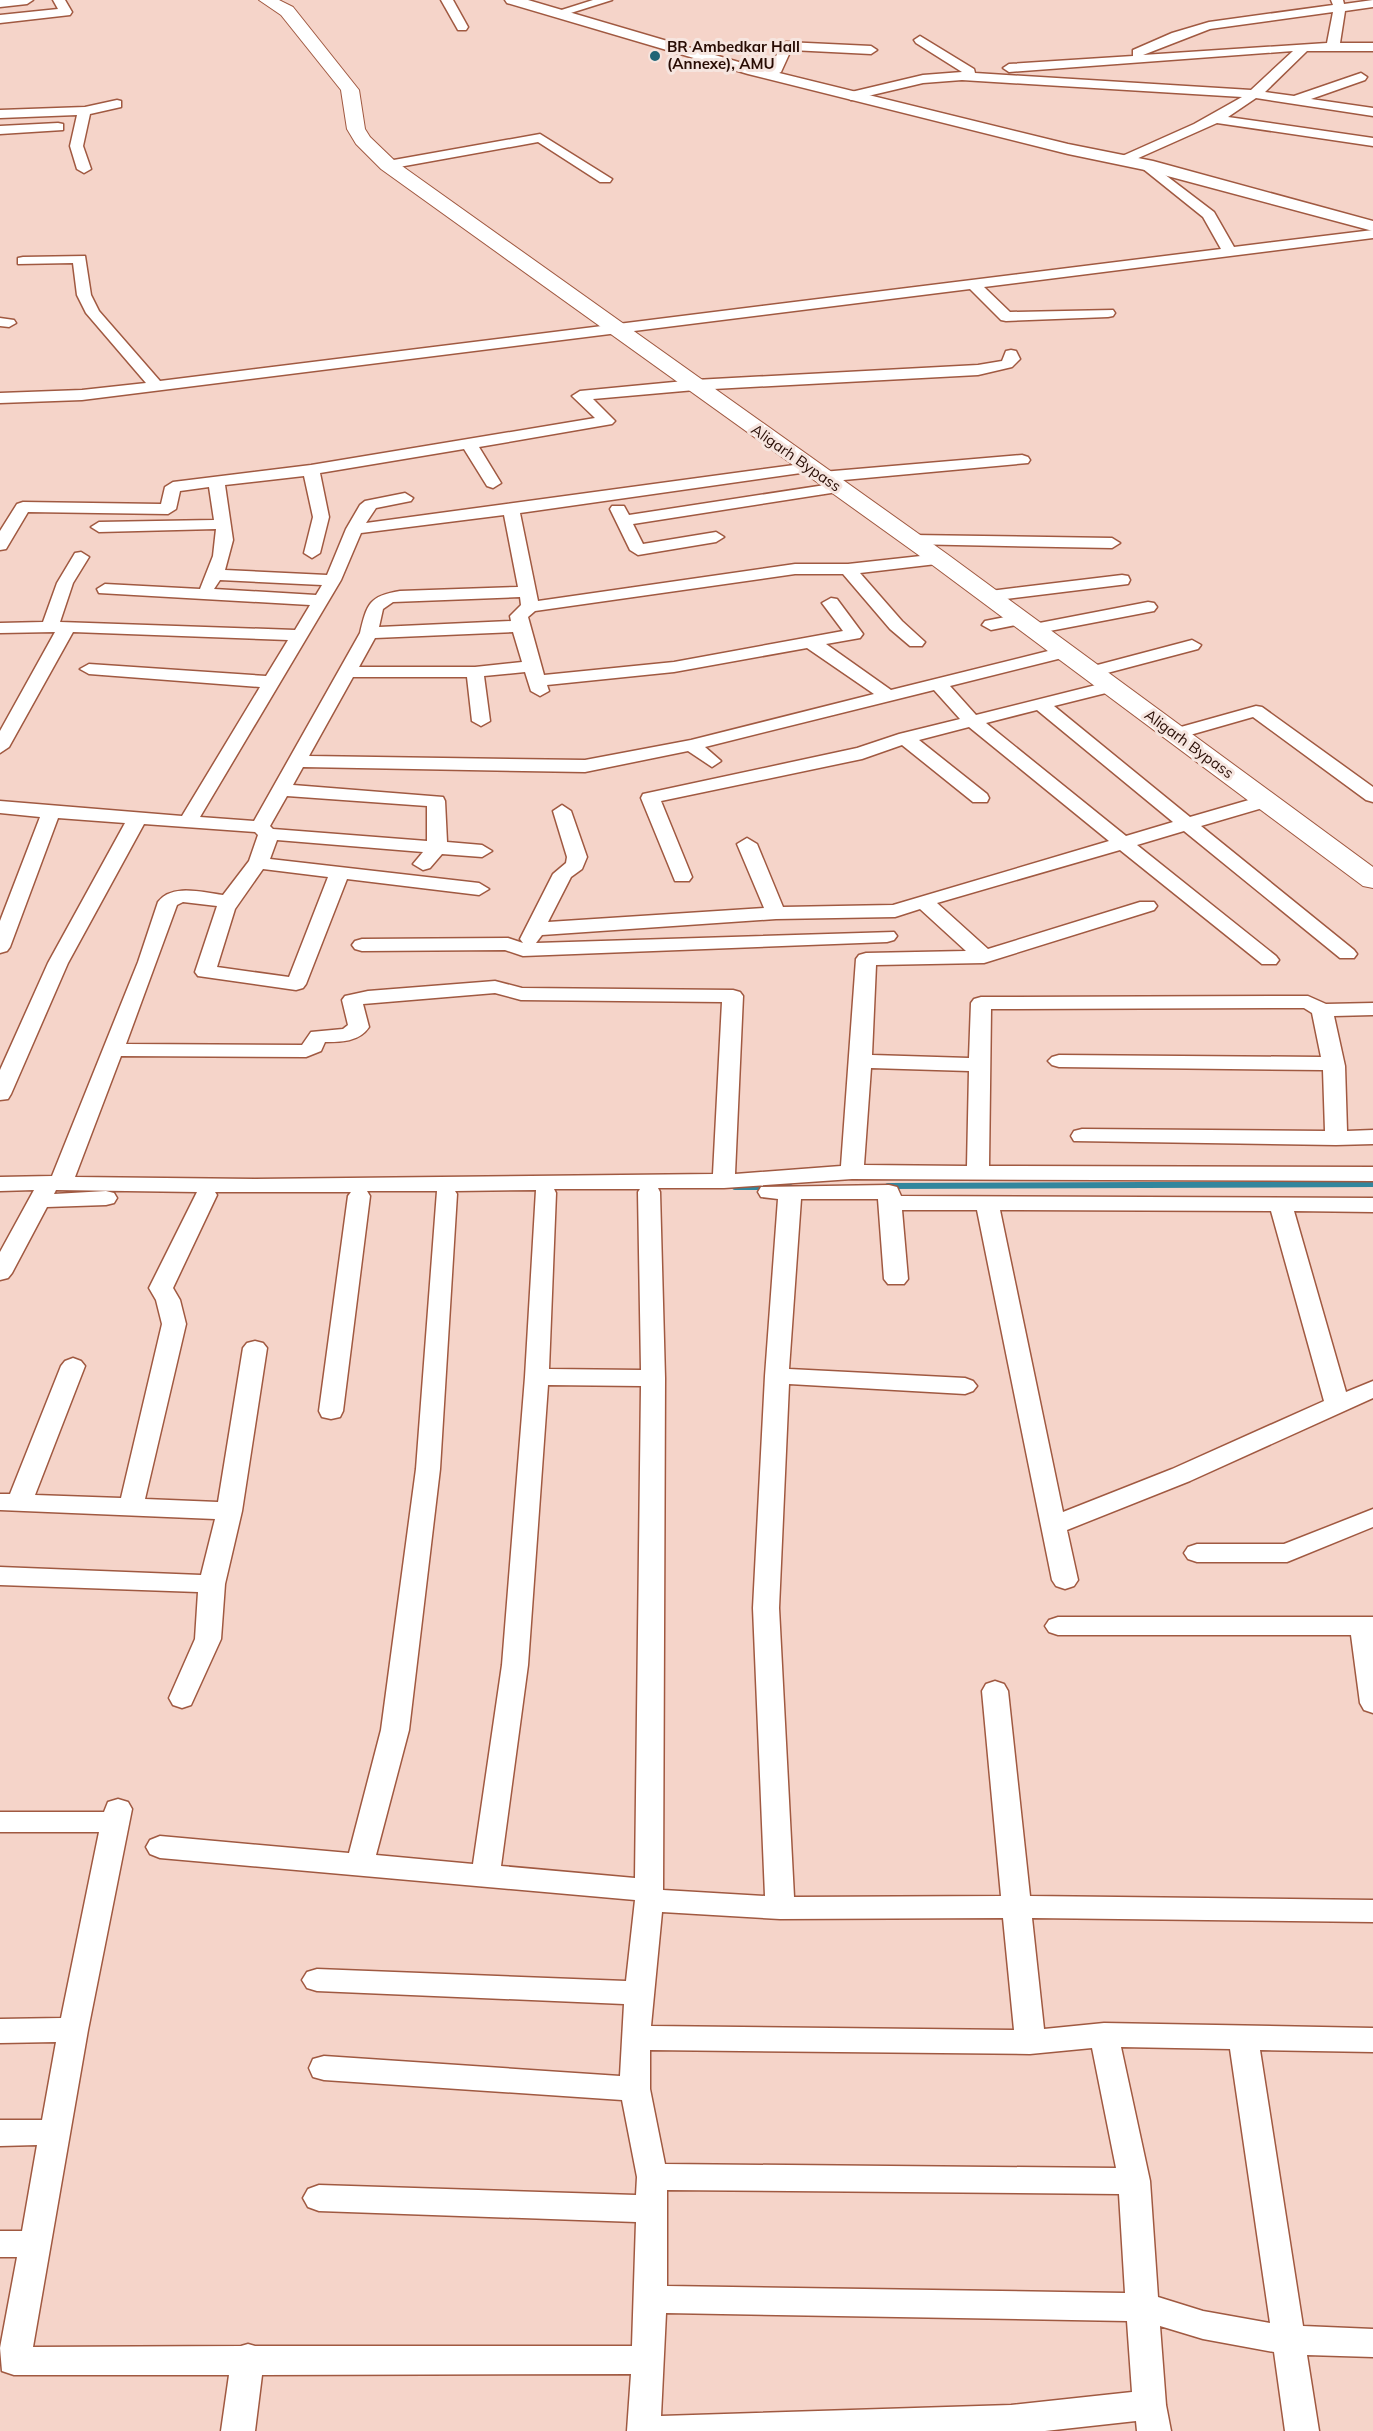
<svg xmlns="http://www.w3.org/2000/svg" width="1373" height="2431" viewBox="0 0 1373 2431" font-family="Mulish,sans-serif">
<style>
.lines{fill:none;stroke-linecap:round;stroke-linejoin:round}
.stream{stroke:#32869d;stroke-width:6}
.minor-casing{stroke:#a05941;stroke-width:3}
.tertiary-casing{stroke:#a05941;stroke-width:3}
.secondary-casing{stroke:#a05941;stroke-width:2}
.minor{fill:#fff;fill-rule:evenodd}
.tertiary{fill:#fff;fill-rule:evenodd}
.secondary{fill:#fff;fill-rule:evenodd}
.poi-dot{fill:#206476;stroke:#f6e5df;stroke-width:2}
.labels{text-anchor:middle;stroke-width:6;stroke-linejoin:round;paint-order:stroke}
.far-poi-label{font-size:15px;font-weight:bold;fill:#280c04;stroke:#f6e5df;text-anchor:start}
.far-street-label{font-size:15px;fill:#280c04;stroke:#f6e5df}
</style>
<rect width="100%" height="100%" fill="#f5d4c9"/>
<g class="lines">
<g class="stream">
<polyline points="888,1186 1373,1184"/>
<polyline points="735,1187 790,1187"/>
</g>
<defs>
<g id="minor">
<polygon points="0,0 33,0 27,4 0,7"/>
<polygon points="53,0 65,0 72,12 70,15 0,23 0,15 58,9"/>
<polygon points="441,0 453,0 468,27 466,30 458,30"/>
<polygon points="593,0 612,0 558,17 552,13"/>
<path d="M 1331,0 L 1343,0 L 1344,4 L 1373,0 L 1373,7 L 1345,11 L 1340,43 L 1373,43 L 1373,51 L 1307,51 L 1265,92 L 1294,96 L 1361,73 L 1367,77 L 1365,80 L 1311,99 L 1373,108 L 1373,116 L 1256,98 L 1228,117 L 1373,138 L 1373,146 L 1217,123 L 1125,164 L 1120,163 L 1120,157 L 1194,124 L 1242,97 L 962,80 L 923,83 L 851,100 L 845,96 L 847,93 L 923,75 L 962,72 L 916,43 L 914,40 L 920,36 L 974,69 L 975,73 L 1251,90 L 1293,51 L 1009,72 L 1003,68 L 1009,64 L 1133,56 L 1133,50 L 1172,33 L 1209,22 L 1333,5 ZM 1333,12 L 1327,43 L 1143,55 L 1210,29 Z"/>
<polygon points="786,42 871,46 877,50 871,54 791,50 781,72 771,77 763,77 761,74 772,67 780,46"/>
<polygon points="117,100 121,101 121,107 90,114 83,146 91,169 84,173 77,169 70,146 77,115 0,118 0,110 85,107"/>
<polygon points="58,123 63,124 63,130 0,134 0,126"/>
<polygon points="540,134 612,179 610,182 600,182 538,142 388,169 381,165 388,161"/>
<polygon points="1147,161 1214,212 1234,247 1373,230 1373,238 984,287 1010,312 1113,310 1115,313 1113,316 1108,317 1006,321 1001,320 970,289 82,400 0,403 0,393 82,390 146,383 86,313 77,295 73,263 18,264 18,258 23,257 85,256 91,295 99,311 160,381 1221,249 1203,217 1142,168 1140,165"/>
<polygon points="0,318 14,320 16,323 9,327 0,326"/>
<path d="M 1011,350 L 1016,351 L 1020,359 L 1012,367 L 978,375 L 695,390 L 593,399 L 615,421 L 612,424 L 479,447 L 501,483 L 493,488 L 487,486 L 464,449 L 320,473 L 329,517 L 320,553 L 312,558 L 304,553 L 313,517 L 304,476 L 225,485 L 233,540 L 225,570 L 327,575 L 346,529 L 360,505 L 365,501 L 405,493 L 413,498 L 411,501 L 376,508 L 366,523 L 809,463 L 817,468 L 815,471 L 520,513 L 538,601 L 795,564 L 848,564 L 939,554 L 945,555 L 947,559 L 945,563 L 860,573 L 902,621 L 925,642 L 922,646 L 910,646 L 890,629 L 843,574 L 795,574 L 535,611 L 528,617 L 544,675 L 674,662 L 843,631 L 822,603 L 831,598 L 837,599 L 863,634 L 860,638 L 826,644 L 891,690 L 1064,647 L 1070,648 L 1073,652 L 1070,656 L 950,686 L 976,715 L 1112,681 L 1118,682 L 1121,686 L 1118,690 L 1054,706 L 1190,817 L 1266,795 L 1275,801 L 1273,805 L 1201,826 L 1354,950 L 1357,954 L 1354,958 L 1340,958 L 1184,831 L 1137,845 L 1276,956 L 1279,960 L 1276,964 L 1262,964 L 1120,850 L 937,903 L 988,949 L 1140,902 L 1154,902 L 1157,906 L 1154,910 L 984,963 L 876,965 L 872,1055 L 969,1058 L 971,1003 L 974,999 L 981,997 L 1308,996 L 1326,1004 L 1373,1003 L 1373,1015 L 1334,1016 L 1345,1066 L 1347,1131 L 1373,1130 L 1373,1144 L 1336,1145 L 1074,1141 L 1071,1136 L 1074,1131 L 1082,1129 L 1325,1131 L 1323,1070 L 1059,1067 L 1052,1065 L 1048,1061 L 1052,1057 L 1059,1055 L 1321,1057 L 1312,1013 L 1304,1008 L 991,1009 L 989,1166 L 1373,1167 L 1373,1181 L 852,1179 L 724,1188 L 658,1188 L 660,1192 L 665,1378 L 663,1890 L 765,1896 L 753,1608 L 765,1376 L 778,1199 L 761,1197 L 758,1192 L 761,1187 L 889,1185 L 897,1187 L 901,1196 L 1373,1198 L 1373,1212 L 1294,1211 L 1346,1392 L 1373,1381 L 1373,1398 L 1190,1481 L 1067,1530 L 1078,1580 L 1074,1586 L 1065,1589 L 1056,1586 L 1052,1580 L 977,1210 L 902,1210 L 908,1279 L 904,1284 L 888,1284 L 884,1279 L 878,1199 L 801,1199 L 789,1369 L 965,1378 L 973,1381 L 977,1386 L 973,1391 L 965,1394 L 789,1384 L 779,1608 L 794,1897 L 1001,1896 L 982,1691 L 986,1684 L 995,1681 L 1004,1684 L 1008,1691 L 1030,1896 L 1373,1900 L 1373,1922 L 1032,1918 L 1044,2029 L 1104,2023 L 1373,2028 L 1373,2052 L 1260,2050 L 1303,2326 L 1373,2329 L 1373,2357 L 1307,2355 L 1319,2431 L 1285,2431 L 1274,2352 L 1203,2339 L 1160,2326 L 1166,2405 L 1171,2431 L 1137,2431 L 1136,2421 L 1045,2431 L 627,2431 L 631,2374 L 262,2375 L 255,2431 L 221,2431 L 229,2375 L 14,2375 L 2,2371 L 0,2348 L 17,2257 L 0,2257 L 0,2231 L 22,2231 L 37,2145 L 0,2146 L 0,2120 L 42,2120 L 56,2042 L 0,2043 L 0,2019 L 61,2018 L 99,1832 L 0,1832 L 0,1812 L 104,1812 L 108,1802 L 118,1799 L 128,1802 L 132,1809 L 88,2030 L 33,2347 L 241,2346 L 248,2344 L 255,2346 L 632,2346 L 636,2222 L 319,2211 L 308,2207 L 303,2198 L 308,2189 L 319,2185 L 636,2195 L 637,2177 L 622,2100 L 324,2080 L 313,2077 L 309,2068 L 313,2059 L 324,2056 L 620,2076 L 624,2004 L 317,1991 L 307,1988 L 302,1980 L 307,1972 L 317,1969 L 626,1981 L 635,1900 L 160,1858 L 150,1854 L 146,1847 L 150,1840 L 160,1836 L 349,1853 L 381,1730 L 416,1469 L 437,1191 L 367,1191 L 370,1196 L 343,1411 L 340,1417 L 331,1419 L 322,1417 L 319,1411 L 348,1196 L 351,1192 L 215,1192 L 217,1195 L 173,1288 L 180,1300 L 186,1324 L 145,1499 L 218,1502 L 243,1348 L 247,1343 L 255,1341 L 263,1343 L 267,1348 L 242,1511 L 225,1584 L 221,1639 L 191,1705 L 182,1708 L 173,1705 L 169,1698 L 195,1639 L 198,1592 L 0,1585 L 0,1567 L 201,1575 L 215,1519 L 0,1510 L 0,1494 L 10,1494 L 61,1366 L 65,1361 L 73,1358 L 81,1361 L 85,1366 L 35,1495 L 121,1498 L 162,1324 L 156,1300 L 149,1288 L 197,1192 L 56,1190 L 54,1194 L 106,1191 L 114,1193 L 117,1198 L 114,1203 L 106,1205 L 47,1207 L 12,1273 L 8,1278 L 0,1280 L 0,1252 L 34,1190 L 0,1191 L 0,1177 L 52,1176 L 138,962 L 158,902 C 172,883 204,893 223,895 L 249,861 L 258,835 L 255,832 L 144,824 L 68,963 L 11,1094 L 8,1099 L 0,1100 L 0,1070 L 48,963 L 125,823 L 58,818 L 10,947 L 7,951 L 0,953 L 0,921 L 40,817 L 0,813 L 0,801 L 182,816 L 260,687 L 89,674 L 80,669 L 89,664 L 266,676 L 288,640 L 73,632 L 9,747 L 0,753 L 0,731 L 55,632 L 0,633 L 0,623 L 43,622 L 57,583 L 75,553 L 81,552 L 89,557 L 73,583 L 60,622 L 295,630 L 310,605 L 99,593 L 97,589 L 105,584 L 200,589 L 213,556 L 216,529 L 99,532 L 91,527 L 99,522 L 214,520 L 209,487 L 180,491 L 176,509 L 168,514 L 28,512 L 6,549 L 0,550 L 0,531 L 17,504 L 23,502 L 161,504 L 165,487 L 173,482 L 311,465 L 595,418 L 572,396 L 580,391 L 695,380 L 978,365 L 1002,361 L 1006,351 ZM 504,515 L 518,587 L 400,591 C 369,596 367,604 360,633 L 254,821 L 200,817 L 341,580 L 361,533 ZM 220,580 L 322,585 L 316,595 L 214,589 ZM 520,597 L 521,605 L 510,616 L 511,621 L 379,627 L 383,609 L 393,602 ZM 513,632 L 522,662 L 475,667 L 359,667 L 375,638 ZM 807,648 L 874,694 L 691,740 L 585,760 L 309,756 L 353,677 L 467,677 L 472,721 L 481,726 L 490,721 L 484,676 L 525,672 L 531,691 L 540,696 L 549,691 L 547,685 L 674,672 ZM 934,690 L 960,719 L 899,734 L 857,748 L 643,794 L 641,798 L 675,881 L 689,881 L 692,877 L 661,801 L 862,759 L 902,745 L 973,802 L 987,802 L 989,798 L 987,794 L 919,740 L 969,727 L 1109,841 L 893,905 L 783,907 L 757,844 L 747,838 L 737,844 L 764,908 L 548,922 L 571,877 L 582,869 L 587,857 L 571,811 L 562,805 L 553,811 L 567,857 L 566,863 L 553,874 L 520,939 L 523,943 L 508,938 L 362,939 L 355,941 L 352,945 L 355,949 L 362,951 L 505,950 L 523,956 L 887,942 L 894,940 L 897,936 L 894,932 L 536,943 L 542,935 L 776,919 L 895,917 L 920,909 L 966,951 L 866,953 L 859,955 L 856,959 L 841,1166 L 735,1174 L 743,996 L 740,992 L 733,990 L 522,988 L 495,981 L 368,991 L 345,996 L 342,1000 L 348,1025 L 343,1029 L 311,1032 L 302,1045 L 126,1044 L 177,905 L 183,902 L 217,906 L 195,972 L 198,976 L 296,990 L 303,988 L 306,984 L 347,879 L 479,895 L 489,889 L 479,883 L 270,859 L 277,840 L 423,852 L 413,864 L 423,870 L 430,868 L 442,854 L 482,857 L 492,851 L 482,845 L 447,842 L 445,801 L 443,797 L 293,785 L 303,767 L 585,772 L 688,751 L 712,767 L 721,761 L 705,747 ZM 1037,710 L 1173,822 L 1126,836 L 986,723 ZM 287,796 L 427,806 L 427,841 L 273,829 L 270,826 ZM 263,869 L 328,877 L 289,977 L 217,967 L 235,909 ZM 495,993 L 521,1000 L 722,1002 L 713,1174 L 255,1179 L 75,1177 L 121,1056 L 306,1057 L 321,1051 L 325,1042 C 341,1042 359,1042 369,1027 L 363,1004 ZM 871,1068 L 969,1071 L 967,1166 L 864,1165 ZM 554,1189 L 640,1189 L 638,1192 L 641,1370 L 549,1369 L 556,1193 ZM 536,1190 L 525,1377 L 502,1665 L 473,1864 L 376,1855 L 409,1730 L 440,1469 L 457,1194 L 455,1191 ZM 1000,1210 L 1271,1211 L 1324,1401 L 1172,1469 L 1063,1512 ZM 548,1385 L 641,1386 L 635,1878 L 501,1866 L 528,1665 ZM 662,1912 L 780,1919 L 1003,1918 L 1014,2030 L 651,2026 ZM 1121,2047 L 1230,2049 L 1270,2323 L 1203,2311 L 1158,2297 L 1150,2181 ZM 1092,2048 L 1116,2168 L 665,2164 L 650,2089 L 650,2050 L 1030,2054 ZM 667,2190 L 1119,2194 L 1125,2293 L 667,2286 ZM 666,2313 L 1127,2321 L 1132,2392 L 1011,2405 L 661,2416 Z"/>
<polygon points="1022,455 1028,457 1030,460 1028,463 822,482 814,477 822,472"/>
<polygon points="838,483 846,488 844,491 633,524 643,544 716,532 724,537 716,542 638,555 630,550 610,509 612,506 624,506 629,515"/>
<polygon points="912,535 1112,538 1120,543 1112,548 906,544 904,540 906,536"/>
<polygon points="1122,575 1128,576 1130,580 1128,584 990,601 981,596 990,591"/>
<polygon points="1148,602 1154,603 1157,607 1154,611 1034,634 1025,629 1034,624"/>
<polygon points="1020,614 1026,615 1029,619 1026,623 991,630 982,625 985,621"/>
<polygon points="1192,640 1201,645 1198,649 1092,677 1083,672 1086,668"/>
<polygon points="1256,706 1262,707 1373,787 1373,802 1366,800 1253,717 1176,739 1167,734 1170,730"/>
<polygon points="1373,1509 1373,1527 1287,1562 1197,1562 1188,1559 1184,1553 1188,1547 1197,1544 1284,1544"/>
<polygon points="1058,1617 1373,1617 1373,1713 1364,1710 1360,1703 1351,1635 1058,1635 1049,1632 1045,1626 1049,1620"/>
</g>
<polygon id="tertiary" points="505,0 528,0 759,68 1068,144 1153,161 1373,221 1373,231 1145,170 1068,154 748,74 507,3"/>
<polygon id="secondary" points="259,0 279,0 293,7 359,90 365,129 370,137 395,161 947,554 1373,867 1373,888 1363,886 931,564 381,169 356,144 347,129 341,90 281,15"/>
</defs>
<use href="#minor" class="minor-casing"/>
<use href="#tertiary" class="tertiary-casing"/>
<use href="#secondary" class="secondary-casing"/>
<use href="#minor" class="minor"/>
<use href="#tertiary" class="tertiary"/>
<use href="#secondary" class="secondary"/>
</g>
<circle class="poi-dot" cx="655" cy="56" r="6"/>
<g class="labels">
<g class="far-poi-label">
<text x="667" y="52">BR Ambedkar Hall<tspan x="667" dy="17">(Annexe), AMU</tspan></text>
</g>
<g class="far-street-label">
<text transform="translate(796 458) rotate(35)" y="5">Aligarh Bypass</text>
<text transform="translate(1189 744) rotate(36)" y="5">Aligarh Bypass</text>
</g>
</g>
</svg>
